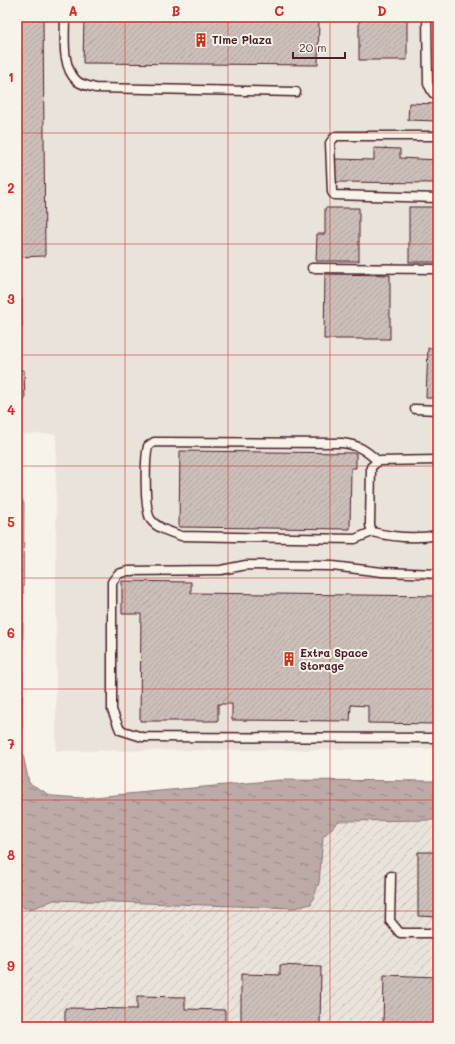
<svg xmlns="http://www.w3.org/2000/svg" width="455" height="1044" viewBox="0 0 455 1044" font-family="Mali,sans-serif">
<style>
.built{fill:#eae3da}
.industrial{fill:url(#industrial-furrows)}
.water{fill:url(#water-ripples);stroke:#8e7275}
.building{fill:url(#building-hatch);stroke:#4a1f2b}
.lines{fill:none;stroke-linecap:round;stroke-linejoin:round}
.service-casing{stroke:#4a1f2b;stroke-width:11}
.service{stroke:#f7f3e8;stroke-width:8}
.grid{fill:none;stroke:#d62828;stroke-width:1;stroke-opacity:0.55}
.labels{text-anchor:middle;stroke-width:4;stroke-linejoin:round;paint-order:stroke}
.poi-label{font-size:11px;font-weight:bold;fill:#4a1f2b;stroke:#f7f3e8;text-anchor:start}
.neatline{fill:none;stroke:#d62828;stroke-width:1.5}
.grid-label{font-size:13px;text-anchor:middle;font-weight:bold;fill:#d62828}
</style>
<defs>
<pattern id="industrial-furrows" width="10" height="10" patternUnits="userSpaceOnUse"><rect width="10" height="10" fill="#eae3da"/><path d="M-1 1l2-2M0 10L10 0M9 11l2-2" fill="none" stroke="#cac2bb"/></pattern>
<pattern id="water-ripples" width="26" height="14" patternUnits="userSpaceOnUse"><rect width="26" height="14" fill="#bcaaa7"/><path d="M2 4q2-2 4 0t4 0M15 11q2-2 4 0t4 0" fill="none" stroke="#9b8a88"/></pattern>
<pattern id="building-hatch" width="6" height="6" patternUnits="userSpaceOnUse"><rect width="6" height="6" fill="#ccbfb9"/><path d="M-1 1l2-2M0 6l6-6M5 7l2-2" fill="none" stroke="#b1a49f"/></pattern>
</defs>
<rect width="100%" height="100%" fill="#f7f3e8"/>
<filter id="ink" filterUnits="userSpaceOnUse"><feTurbulence type="fractalNoise" baseFrequency=".025" numOctaves="2"/><feDisplacementMap in="SourceGraphic" scale="8" xChannelSelector="R" yChannelSelector="G"/><feConvolveMatrix kernelMatrix="1 2 1 2 8 2 1 2 1" color-interpolation-filters="sRGB"/></filter>
<g filter="url(#ink)">
<polygon class="built" points="17,17 438,17 438,749 56,751 56,434 17,434"/>
<polygon class="industrial" points="438,820 438,1027 17,1027 17,900 24,908 34,908 54,900 319,883 323,837 339,821"/>
<polygon class="water" points="17,487 24,504 22,750 29,783 52,796 83,798 280,780 438,781 438,820 339,821 323,837 319,883 311,904 295,908 54,900 34,908 24,908 17,900"/>
<g class="building">
<polygon points="17,17 43,17 45,256 17,257"/>
<polygon points="84,17 319,17 318,65 83,63"/>
<polygon points="359,17 406,17 407,18 407,60 359,60"/>
<polygon points="409,103 438,104 438,121 408,120"/>
<polygon points="374,148 400,149 400,158 438,160 438,183 335,182 335,159 374,160"/>
<rect x="409" y="207" width="29" height="55"/>
<polygon points="325,208 359,208 359,261 316,261 317,234 325,234"/>
<polygon points="325,274 390,275 390,339 324,339"/>
<polygon points="22,299 22,327 17,327 17,300"/>
<polygon points="428,348 438,348 438,398 426,398"/>
<polygon points="17,370 24,370 25,400 17,400"/>
<polygon points="180,451 356,453 356,468 351,468 350,529 179,527"/>
<polygon points="122,581 191,582 191,593 438,596 438,724 368,723 368,706 351,705 350,721 232,720 232,704 218,704 218,721 140,721 141,614 122,614"/>
<polygon points="418,852 438,852 438,917 418,916"/>
<polygon points="280,965 321,967 320,1027 241,1027 241,974 280,975"/>
<polygon points="384,975 438,977 438,1027 383,1027"/>
<polygon points="137,996 185,997 185,1009 225,1010 225,1027 65,1027 65,1008 137,1009"/>
</g>
<g class="lines">
<defs>
<g id="service">
<path d="M 65,17 C 65,36 61,67 77,81 C 81,85 90,86 95,88 L 296,92"/>
<polyline points="427,17 428,84 433,93 438,95"/>
<polyline points="438,136 336,136 333,139 330,143 332,192 334,195 438,198"/>
<polyline points="312,268 438,269"/>
<polyline points="415,409 438,410"/>
<path d="M 438,460 L 378,461 L 371,467 L 370,525 L 372,532 C 392,537 417,539 438,535"/>
<path d="M 372,532 L 355,539 L 181,536 C 171,532 158,529 151,520 C 144,511 145,458 148,446 L 154,442 L 342,443 C 359,445 365,450 378,461"/>
<polyline points="438,574 382,572 332,566 246,565 221,570 128,571 118,574 112,582 112,710 120,730 142,737 438,738"/>
<polyline points="391,876 390,921 400,933 438,933"/>
</g>
</defs>
<use href="#service" class="service-casing"/>
<use href="#service" class="service"/>
</g>
</g>
<path class="grid" d="M 125,17 L 125,1027M 228,17 L 228,1027M 330,17 L 330,1027M 17,133 L 438,133M 17,244 L 438,244M 17,355 L 438,355M 17,466 L 438,466M 17,578 L 438,578M 17,689 L 438,689M 17,800 L 438,800M 17,911 L 438,911"/>
<defs>
<symbol id="building-bare" viewBox="-9 -9 18 18"><path d="M-4-6H4V6H1V3H-1V6H-4ZM-2.5-4.3h1.7v1.8h-1.7ZM.8-4.3h1.7v1.8H.8ZM-2.5-1h1.7V.8h-1.7ZM.8-1h1.7V.8H.8Z" fill="#c8321e" stroke="#f7f3e8" stroke-width="2.5" paint-order="stroke"/></symbol>
</defs>
<g fill-rule="evenodd">
<use href="#building-bare" x="191" y="30" width="20" height="20"/>
<use href="#building-bare" x="279" y="649" width="20" height="20"/>
</g>
<g class="labels">
<g class="poi-label">
<text x="212" y="44">Time Plaza</text>
<text x="300" y="657">Extra Space<tspan x="300" dy="13">Storage</tspan></text>
</g>
</g>
<rect width="455" height="1044" fill="none" stroke="#f7f3e8" stroke-width="44"/>
<path d="M293 52v6h52v-6" fill="none" stroke="#4a1f2b" stroke-width="2"/>
<text x="299" y="52" font-size="12" fill="#4a1f2b" stroke="#f7f3e8" stroke-width="3" paint-order="stroke">20 m</text>
<rect x="22" y="22" width="411" height="1000" class="neatline"/>
<g class="grid-label">
<text x="73" y="16">A</text>
<text x="176" y="16">B</text>
<text x="279" y="16">C</text>
<text x="382" y="16">D</text>
<text x="11" y="82">1</text>
<text x="11" y="193">2</text>
<text x="11" y="304">3</text>
<text x="11" y="415">4</text>
<text x="11" y="527">5</text>
<text x="11" y="638">6</text>
<text x="11" y="749">7</text>
<text x="11" y="860">8</text>
<text x="11" y="971">9</text>
</g>
</svg>
